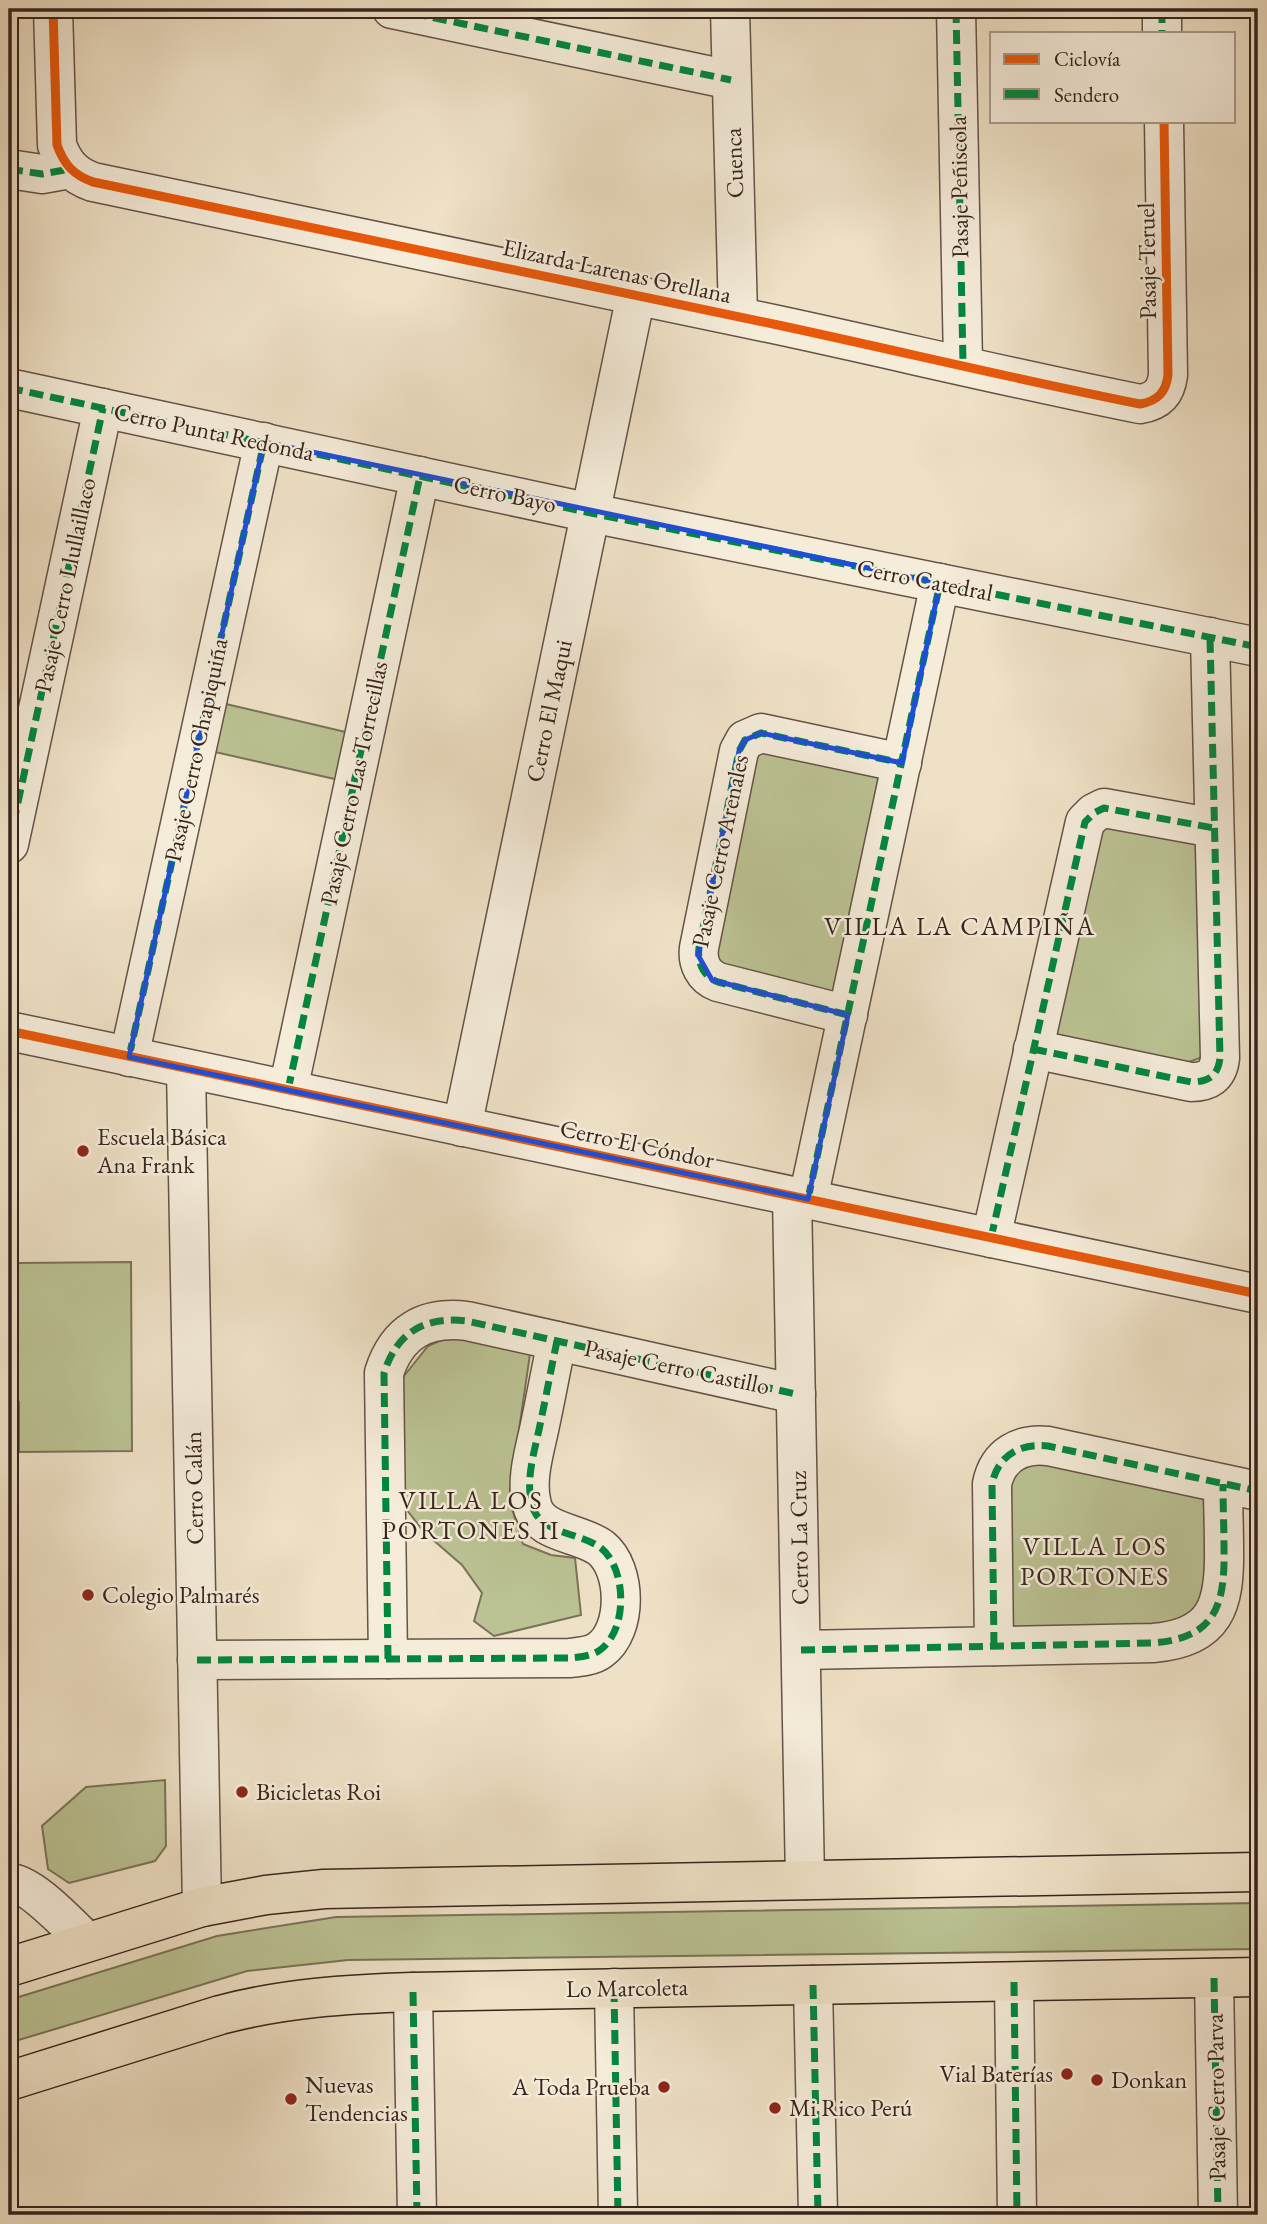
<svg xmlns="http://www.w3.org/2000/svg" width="1267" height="2224" viewBox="0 0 1267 2224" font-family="'EB Garamond',serif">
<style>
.green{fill:#bbc293;stroke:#797358;stroke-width:2}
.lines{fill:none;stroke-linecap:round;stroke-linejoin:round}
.minor-casing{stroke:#655347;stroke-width:41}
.major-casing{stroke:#37241d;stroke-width:41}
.minor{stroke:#f5ecda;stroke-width:38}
.major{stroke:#efe1c6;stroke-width:38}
.quiet{stroke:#00873e;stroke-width:7;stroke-dasharray:14 7;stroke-linecap:butt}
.cycleway-casing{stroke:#f5ecda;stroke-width:13}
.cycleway{stroke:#e8590c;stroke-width:9}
.marked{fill:none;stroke:#1d4ed8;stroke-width:5;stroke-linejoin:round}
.poi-dot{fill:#8f2418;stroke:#f5ecda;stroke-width:2.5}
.labels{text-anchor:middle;stroke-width:5;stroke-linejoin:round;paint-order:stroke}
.street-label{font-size:24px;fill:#37241d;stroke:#f5ecda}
.poi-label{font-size:24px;fill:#37241d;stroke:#f5ecda;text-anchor:start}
.neighbourhood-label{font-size:26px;letter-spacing:2px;fill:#37241d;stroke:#f5ecda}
</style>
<rect width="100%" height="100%" fill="#efe1c6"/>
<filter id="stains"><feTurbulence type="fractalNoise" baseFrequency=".00286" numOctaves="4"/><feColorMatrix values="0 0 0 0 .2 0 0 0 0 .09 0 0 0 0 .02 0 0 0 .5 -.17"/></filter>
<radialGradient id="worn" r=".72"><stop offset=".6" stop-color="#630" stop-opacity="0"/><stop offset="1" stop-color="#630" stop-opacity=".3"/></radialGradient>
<g class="green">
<polygon points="9,697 29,702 18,750 9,748"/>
<polygon points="226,704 350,733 339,780 215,752"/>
<polygon points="755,751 880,771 836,994 721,972 708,955"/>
<polygon points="1094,825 1197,839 1202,1052 1200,1058 1186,1063 1057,1040 1052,1022"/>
<polygon points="15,1253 17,1263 131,1262 132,1451 19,1452 19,1402 9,1403 9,1255"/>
<polygon points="455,1334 530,1354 509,1499 523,1544 551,1555 575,1558 581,1615 494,1636 474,1621 482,1593 462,1565 424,1532 403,1505 400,1381 428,1346"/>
<polygon points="1019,1457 1207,1486 1215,1571 1197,1623 1015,1634 1002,1617 999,1516"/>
<polygon points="165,1780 166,1846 155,1861 69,1883 48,1869 42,1826 86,1787"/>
<polygon points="1258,1903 1258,1949 348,1960 247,1971 9,2043 9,2000 217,1936 336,1917"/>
</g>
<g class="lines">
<defs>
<g id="minor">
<path d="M 53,9 L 57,145 C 64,164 73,175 93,182 C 321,229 549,276 778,325 C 899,351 1019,380 1140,404 C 1158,401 1166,392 1168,375 L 1164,121"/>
<polyline points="392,9 731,80"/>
<polyline points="730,9 738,316"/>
<polyline points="956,9 963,364"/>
<polyline points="1162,9 1162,33"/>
<polyline points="9,169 42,174 70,169"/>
<polyline points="9,388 591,513 1258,647"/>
<polyline points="9,844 103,408"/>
<path d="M 848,1015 L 718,982 C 704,977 697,963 699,948 L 739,751 L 745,740 L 761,733 L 902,763"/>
<polyline points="9,1031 1258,1294"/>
<path d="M 1033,1049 L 1191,1082 C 1208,1082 1218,1076 1220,1058 L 1210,637"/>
<polyline points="129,1057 264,442"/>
<polyline points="186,1069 202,1907"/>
<polyline points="288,1090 420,476"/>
<polyline points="462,1127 636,295"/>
<polyline points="792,1196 805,1880"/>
<polyline points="808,1199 940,583"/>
<polyline points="991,1238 1085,822 1094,813 1104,808 1214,828"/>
<path d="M 994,1646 L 992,1484 C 998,1455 1020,1443 1048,1446 L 1258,1491"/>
<path d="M 801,1650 L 1153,1643 C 1216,1638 1225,1605 1224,1549 C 1224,1527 1223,1506 1223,1484"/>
<path d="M 388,1659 L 384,1373 C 397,1332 425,1316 467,1321 L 796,1394"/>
<path d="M 197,1660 L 570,1658 C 580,1657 592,1656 600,1650 C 628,1630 627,1569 601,1548 C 580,1532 539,1534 532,1505 C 525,1479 535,1450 540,1425 C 546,1397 551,1369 557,1341"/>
<path d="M 9,1883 C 30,1882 71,1927 87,1942"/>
<polyline points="1214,1978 1218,2215"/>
<polyline points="1014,1982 1017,2215"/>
<polyline points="813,1985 818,2215"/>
<polyline points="614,1988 618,2215"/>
<polyline points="413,1992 417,2215"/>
</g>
<g id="major">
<polyline points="9,1967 202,1907 266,1895 324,1889 1258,1872"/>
<path d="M 9,2081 L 220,2015 C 284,1998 347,1994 413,1992 L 1258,1977"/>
</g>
</defs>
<use href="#minor" class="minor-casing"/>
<use href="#major" class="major-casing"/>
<use href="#minor" class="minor"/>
<use href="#major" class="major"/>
<g class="quiet">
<polyline points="392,9 731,80"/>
<polyline points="956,9 963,364 971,367"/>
<polyline points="1162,9 1162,33"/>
<polyline points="9,169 42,174 70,169"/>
<polyline points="9,388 591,513 1258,647"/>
<polyline points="9,844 103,408"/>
<path d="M 848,1015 L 718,982 C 704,977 697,963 699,948 L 739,751 L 745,740 L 761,733 L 902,763"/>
<path d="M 1033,1049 L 1191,1082 C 1208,1082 1218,1076 1220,1058 L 1210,637"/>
<polyline points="129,1057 264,442"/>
<polyline points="288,1090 420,476"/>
<polyline points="808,1199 940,583"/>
<polyline points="991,1238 1085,822 1094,813 1104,808 1214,828"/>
<path d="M 994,1646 L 992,1484 C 998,1455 1020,1443 1048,1446 L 1258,1491"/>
<path d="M 801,1650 L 1153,1643 C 1216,1638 1225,1605 1224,1549 C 1224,1527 1223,1506 1223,1484"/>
<path d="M 388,1659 L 384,1373 C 397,1332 425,1316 467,1321 L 796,1394"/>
<path d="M 197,1660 L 570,1658 C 580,1657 592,1656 600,1650 C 628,1630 627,1569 601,1548 C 580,1532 539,1534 532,1505 C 525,1479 535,1450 540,1425 C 546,1397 551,1369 557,1341"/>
<polyline points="1214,1978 1218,2215"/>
<polyline points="1014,1982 1017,2215"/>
<polyline points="813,1985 818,2215"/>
<polyline points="614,1988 618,2215"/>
<polyline points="413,1992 417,2215"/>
</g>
<defs>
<g id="cycleway">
<path d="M 53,9 L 57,145 C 64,164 73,175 93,182 C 321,229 549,276 778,325 C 899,351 1019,380 1140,404 C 1158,401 1166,392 1168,375 L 1164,121"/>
<polyline points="9,1031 1258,1294"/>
</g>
</defs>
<use href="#cycleway" class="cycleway-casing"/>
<use href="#cycleway" class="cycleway"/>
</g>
<path class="marked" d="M 264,442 L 940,583 L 902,763 L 761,733 L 745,740 L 739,751 L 698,955 L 712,980 L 848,1015 L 808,1199 L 129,1057 Z"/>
<g class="poi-dot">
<circle cx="83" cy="1151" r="7"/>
<circle cx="88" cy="1595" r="7"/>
<circle cx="242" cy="1792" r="7"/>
<circle cx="1067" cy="2074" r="7"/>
<circle cx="1097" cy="2080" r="7"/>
<circle cx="664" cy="2087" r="7"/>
<circle cx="291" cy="2099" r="7"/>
<circle cx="775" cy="2108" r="7"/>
</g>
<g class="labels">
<g class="street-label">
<text transform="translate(734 163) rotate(-92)" y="8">Cuenca</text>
<text transform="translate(959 187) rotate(-91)" y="8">Pasaje Peñiscola</text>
<text transform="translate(1147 261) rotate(-91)" y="8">Pasaje Teruel</text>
<text transform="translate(617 271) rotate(12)" y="8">Elizarda Larenas Orellana</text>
<text transform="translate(214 432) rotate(12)" y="8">Cerro Punta Redonda</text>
<text transform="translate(505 494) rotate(12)" y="8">Cerro Bayo</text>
<text transform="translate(925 580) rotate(11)" y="8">Cerro Catedral</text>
<text transform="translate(65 585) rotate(-78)" y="8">Pasaje Cerro Llullaillaco</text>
<text transform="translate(549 711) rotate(-78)" y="8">Cerro El Maqui</text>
<text transform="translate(196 750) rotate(-78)" y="8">Pasaje Cerro Chapiquiña</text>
<text transform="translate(354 783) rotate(-78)" y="8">Pasaje Cerro Las Torrecillas</text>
<text transform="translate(720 851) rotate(-78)" y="8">Pasaje Cerro Arenales</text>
<text transform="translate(637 1144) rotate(12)" y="8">Cerro El Cóndor</text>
<text transform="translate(677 1367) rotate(12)" y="8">Pasaje Cerro Castillo</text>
<text transform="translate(194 1488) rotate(-91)" y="8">Cerro Calán</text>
<text transform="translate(799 1538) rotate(-91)" y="8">Cerro La Cruz</text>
<text transform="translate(627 1988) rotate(-1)" y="8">Lo Marcoleta</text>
<text transform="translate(1216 2097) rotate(-91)" y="8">Pasaje Cerro Parva</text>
</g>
<g class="poi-label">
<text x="97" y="1145">Escuela Básica<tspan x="97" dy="28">Ana Frank</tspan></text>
<text x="102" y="1603">Colegio Palmarés</text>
<text x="256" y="1800">Bicicletas Roi</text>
<text x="1053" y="2082" text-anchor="end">Vial Baterías</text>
<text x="1111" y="2088">Donkan</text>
<text x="305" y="2093">Nuevas<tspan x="305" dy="28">Tendencias</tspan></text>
<text x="650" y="2095" text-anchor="end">A Toda Prueba</text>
<text x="789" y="2116">Mi Rico Perú</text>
</g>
<g class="neighbourhood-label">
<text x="960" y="935">VILLA LA CAMPIÑA</text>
<text x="471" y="1509">VILLA LOS<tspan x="471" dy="30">PORTONES II</tspan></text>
<text x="1095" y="1555">VILLA LOS<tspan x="1095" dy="30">PORTONES</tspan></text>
</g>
</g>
<rect width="1267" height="2224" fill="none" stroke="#efe1c6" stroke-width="35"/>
<rect x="10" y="10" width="1246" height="2203" fill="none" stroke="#37241d" stroke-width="3.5"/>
<rect x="18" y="18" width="1232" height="2189" fill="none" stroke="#37241d" stroke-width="2"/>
<rect x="990" y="32" width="245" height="91" fill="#f5ecda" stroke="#a99c8e" stroke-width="2"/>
<rect x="1004" y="54" width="35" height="10" fill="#e8590c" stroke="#a99c8e" stroke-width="2"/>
<text x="1054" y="66" font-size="21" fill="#37241d">Ciclovía</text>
<rect x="1004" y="89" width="35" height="10" fill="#00873e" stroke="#a99c8e" stroke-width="2"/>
<text x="1054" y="102" font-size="21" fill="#37241d">Sendero</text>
<rect width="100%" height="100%" filter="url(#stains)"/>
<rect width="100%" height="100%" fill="url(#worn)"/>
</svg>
